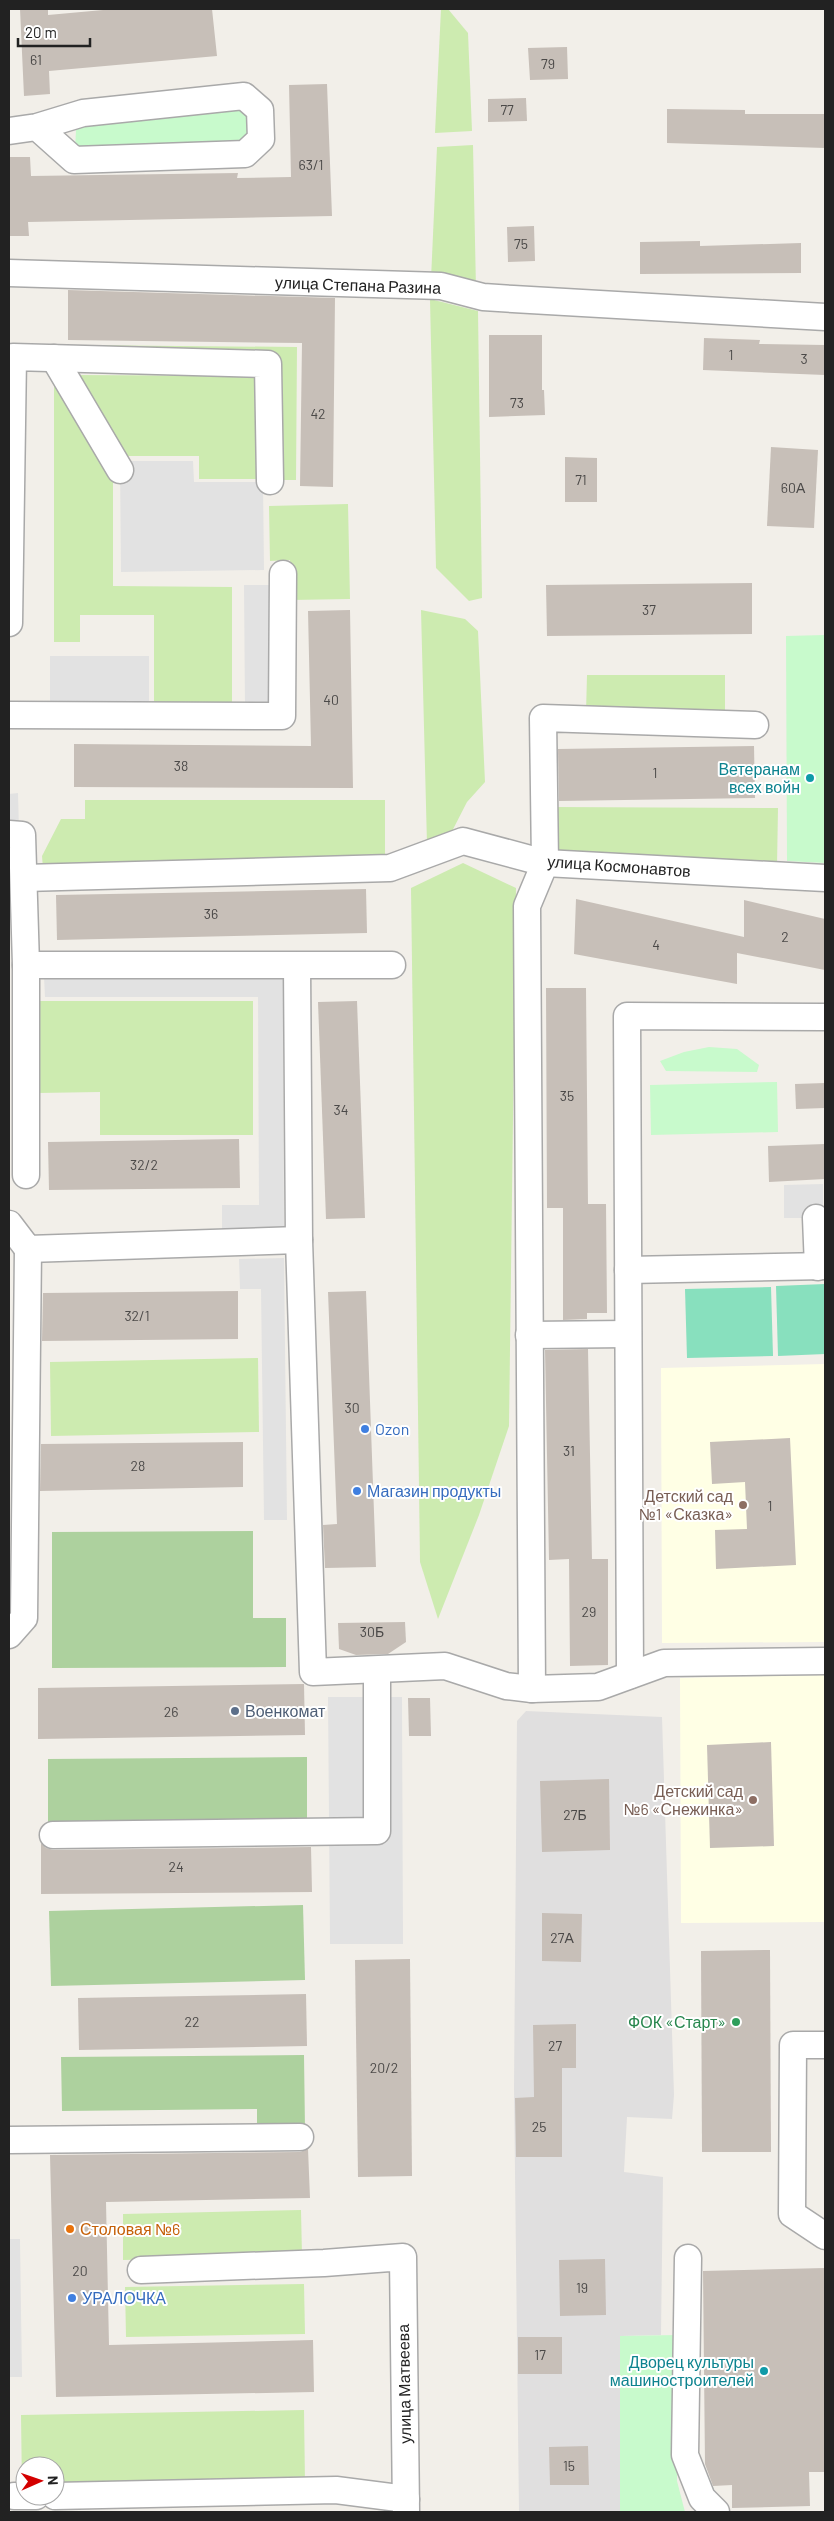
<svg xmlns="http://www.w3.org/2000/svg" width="834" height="2521" viewBox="0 0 834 2521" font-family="Barlow,sans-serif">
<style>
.residential{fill:#e0dfdf}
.education{fill:#ffffe5}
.grass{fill:#cdebb0}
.forest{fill:#add19e}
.park{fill:#c8facc}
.pitch{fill:#88e0be}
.parking{fill:#e2e2e2}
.building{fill:#c7bfb8}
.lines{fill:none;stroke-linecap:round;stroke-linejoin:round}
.minor-casing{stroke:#a9a9a9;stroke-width:29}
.minor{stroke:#fff;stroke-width:26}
.culture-dot{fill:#0f9aa8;stroke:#fff;stroke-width:2}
.shop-dot{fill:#3f7fe0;stroke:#fff;stroke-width:2}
.education-dot{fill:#8d6e63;stroke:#fff;stroke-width:2}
.service-dot{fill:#5c6f8a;stroke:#fff;stroke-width:2}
.leisure-dot{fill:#2e9e5b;stroke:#fff;stroke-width:2}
.food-dot{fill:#e8710a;stroke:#fff;stroke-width:2}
.labels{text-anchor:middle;stroke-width:4;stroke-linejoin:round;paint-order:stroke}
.number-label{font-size:14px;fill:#4b4948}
.street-label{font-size:16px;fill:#222;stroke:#fff}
.culture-label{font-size:16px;fill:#0d838f;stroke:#fff;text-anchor:end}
.shop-label{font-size:16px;fill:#366cbe;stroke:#fff;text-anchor:start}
.education-label{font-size:16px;fill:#785e54;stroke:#fff;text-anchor:end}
.service-label{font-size:16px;fill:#4e5e75;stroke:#fff;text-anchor:start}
.leisure-label{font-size:16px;fill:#27864d;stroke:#fff;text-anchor:end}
.food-label{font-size:16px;fill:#c56008;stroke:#fff;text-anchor:start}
</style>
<rect width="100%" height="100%" fill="#f2efe9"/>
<polygon class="residential" points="526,1711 662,1717 674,2095 672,2119 627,2117 624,2172 663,2177 661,2335 620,2336 620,2512 519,2512 514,2087 517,1721"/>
<g class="education">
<polygon points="825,1364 825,1642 662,1643 661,1368"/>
<polygon points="825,1675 825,1922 681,1923 680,1678"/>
</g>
<g class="grass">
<polygon points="441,9 448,9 468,33 472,131 435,133"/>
<polygon points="473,145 476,289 431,279 437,147"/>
<polygon points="430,299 478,311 482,598 469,601 436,568"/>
<polygon points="73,345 297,347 296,480 274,480 275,355 74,353"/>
<polygon points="74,375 258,376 258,479 199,479 199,456 121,456"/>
<polygon points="54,383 113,479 113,586 232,587 232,703 154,703 154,615 80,615 80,642 54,642"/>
<polygon points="348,504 350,599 291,600 290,560 270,561 269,506"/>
<polygon points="421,610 465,619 478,631 485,782 467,802 447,841 427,844"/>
<polygon points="587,675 725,675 725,713 586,713"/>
<polygon points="85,800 385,800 385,869 43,869 42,856 61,819 85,819"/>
<polygon points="555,807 778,808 777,866 553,859"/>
<polygon points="463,863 516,888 509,1426 479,1515 438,1619 420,1562 411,888"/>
<polygon points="38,1001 253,1001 253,1135 100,1135 100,1092 38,1093"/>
<polygon points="258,1358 259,1432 51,1436 50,1362"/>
<polygon points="301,2210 302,2256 123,2260 123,2214"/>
<polygon points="304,2284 305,2334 126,2337 125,2287"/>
<polygon points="304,2410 305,2484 55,2488 55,2466 25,2466 25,2489 22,2489 21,2415"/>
</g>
<g class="forest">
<polygon points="253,1531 253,1618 286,1618 286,1667 52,1668 52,1532"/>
<polygon points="307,1757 307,1823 48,1825 48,1759"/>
<polygon points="303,1905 305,1980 51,1986 49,1911"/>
<polygon points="304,2055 305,2130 257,2130 257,2109 62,2111 61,2057"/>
</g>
<g class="park">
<polygon points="239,105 251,111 251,134 237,146 75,150 76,130 95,116"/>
<polygon points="825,635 825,863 787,861 786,636"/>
<polygon points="709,1047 737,1049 759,1065 757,1072 666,1071 660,1061 684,1052"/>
<polygon points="777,1082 778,1132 651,1135 650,1085"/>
<polygon points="678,2335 677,2481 685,2512 620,2512 620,2336"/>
</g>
<g class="pitch">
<polygon points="825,1284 825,1354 778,1356 776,1286"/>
<polygon points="771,1287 773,1356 687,1358 685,1289"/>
</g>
<g class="parking">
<polygon points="120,461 193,461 194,482 263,482 264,570 121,572"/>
<polygon points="244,585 278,585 278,711 245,711"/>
<rect x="50" y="656" width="99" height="56"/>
<polygon points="18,793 19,830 9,830 9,794"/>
<polygon points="283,975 284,1234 222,1235 222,1205 259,1205 258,997 45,997 44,976"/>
<polygon points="823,1184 823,1218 784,1218 784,1185"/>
<polygon points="284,1258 287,1520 264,1520 261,1289 240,1289 239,1259"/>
<polygon points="328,1697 402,1697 403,1944 330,1944"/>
<polygon points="9,2239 20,2239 22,2377 9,2377"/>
</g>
<g class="building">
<polygon points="20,9 48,9 48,15 114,9 212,9 217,56 49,71 50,94 24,96"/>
<polygon points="567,47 568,79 530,80 528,48"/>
<polygon points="327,84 332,216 28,222 29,236 9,236 9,157 30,157 31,176 238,173 237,178 291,177 289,85"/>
<polygon points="526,98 527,121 488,122 488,99"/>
<polygon points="667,109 745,110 745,114 825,114 825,148 667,143"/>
<polygon points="534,226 535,261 508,262 507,227"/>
<polygon points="700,241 700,246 801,243 801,273 640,274 640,242"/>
<polygon points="68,290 335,298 333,487 300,486 302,343 68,340"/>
<polygon points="489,335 542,335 542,390 544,390 545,415 489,417"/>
<polygon points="704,338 760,340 759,344 825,345 825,375 703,370"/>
<polygon points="771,447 818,450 814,528 767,526"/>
<polygon points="565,457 597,458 597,502 565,502"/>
<polygon points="752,583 752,634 547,636 546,585"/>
<polygon points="350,610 353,788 74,787 74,744 311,746 308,611"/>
<polygon points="754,746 755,798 559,801 558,749"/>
<polygon points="366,889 367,933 57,940 56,895"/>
<polygon points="576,899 744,937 744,900 825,919 825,970 737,953 737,984 574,954"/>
<polygon points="546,988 586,988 588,1204 606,1204 607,1313 587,1313 587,1319 563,1320 563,1208 547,1208"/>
<polygon points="357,1001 365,1218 326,1219 318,1002"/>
<polygon points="825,1083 825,1108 796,1109 795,1084"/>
<polygon points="239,1139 240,1188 49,1190 48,1142"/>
<polygon points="825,1144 825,1179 769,1182 768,1146"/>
<polygon points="238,1291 238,1339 42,1341 43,1293"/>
<polygon points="366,1291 376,1567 325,1568 323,1525 337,1524 328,1292"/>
<polygon points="588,1349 592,1559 608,1559 608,1665 570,1666 569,1559 549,1560 545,1350"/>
<polygon points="790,1438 796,1565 716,1569 715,1530 747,1529 745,1482 712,1484 710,1442"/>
<polygon points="243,1442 243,1487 40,1491 41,1444"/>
<polygon points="405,1622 406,1642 388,1654 356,1655 339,1649 338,1623"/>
<polygon points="304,1684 305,1735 38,1739 38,1688"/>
<polygon points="408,1698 430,1698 431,1736 409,1736"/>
<polygon points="771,1742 774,1846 710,1848 707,1745"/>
<polygon points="609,1779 610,1850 542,1852 540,1781"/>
<polygon points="41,1843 46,1848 53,1850 311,1847 312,1892 41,1894"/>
<polygon points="542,1913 582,1914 581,1962 542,1961"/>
<polygon points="770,1950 771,2152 702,2152 701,1951"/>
<polygon points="410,1959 412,2176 358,2177 355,1960"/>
<polygon points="306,1994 307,2046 79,2050 78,1998"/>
<polygon points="576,2024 576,2068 562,2068 562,2157 516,2157 515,2098 534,2097 533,2025"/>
<polygon points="308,2149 310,2198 106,2202 109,2345 313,2340 314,2392 56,2397 50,2155 300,2152"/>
<polygon points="605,2259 606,2315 560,2316 559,2260"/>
<polygon points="825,2268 825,2472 809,2472 810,2506 732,2508 732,2485 713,2486 705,2464 703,2271"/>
<rect x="518" y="2337" width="44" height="37"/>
<polygon points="588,2446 589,2485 550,2485 549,2447"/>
</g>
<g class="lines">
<defs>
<g id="minor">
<polyline points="9,131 37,127 83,113 244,96 260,110 261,139 245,154 74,160 37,127"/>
<polyline points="9,273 441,286 483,297 513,299 825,317"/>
<polyline points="54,358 120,470"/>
<polyline points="9,623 13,357 268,364 270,481"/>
<polyline points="9,715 282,716 283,574"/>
<polyline points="9,834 22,835 26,965 26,1175"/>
<polyline points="24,878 390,868 463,841 545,863 825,878"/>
<polyline points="26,965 392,965"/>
<polyline points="297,966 299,1240 313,1672 445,1666 506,1686 532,1689 598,1687 664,1663 825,1661"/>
<polyline points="816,1218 818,1267"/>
<polyline points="9,1224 28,1249 299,1240"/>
<polyline points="628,1270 825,1266"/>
<polyline points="529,1335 628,1334"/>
<polyline points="9,1635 24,1618 28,1249"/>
<polyline points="630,1675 627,1016 825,1017"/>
<polyline points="532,1689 527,906 545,863 543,718 755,725"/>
<polyline points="53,1835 377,1831 377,1670"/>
<polyline points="825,2045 793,2045 792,2214 825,2236"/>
<polyline points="9,2140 300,2137"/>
<polyline points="688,2258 685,2455 702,2498 716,2512"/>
<polyline points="141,2270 324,2263 403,2257 406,2512"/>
<polyline points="14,2496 36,2496"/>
<polyline points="55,2496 336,2490 406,2499"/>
</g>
</defs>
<use href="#minor" class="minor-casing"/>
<use href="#minor" class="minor"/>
</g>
<g class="culture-dot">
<circle cx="810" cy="778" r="5"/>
<circle cx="764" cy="2371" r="5"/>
</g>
<g class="shop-dot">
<circle cx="365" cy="1429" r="5"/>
<circle cx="357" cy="1491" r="5"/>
<circle cx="72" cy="2298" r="5"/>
</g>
<g class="education-dot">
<circle cx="743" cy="1505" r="5"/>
<circle cx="753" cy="1800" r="5"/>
</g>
<circle class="service-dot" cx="235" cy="1711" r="5"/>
<circle class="leisure-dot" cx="736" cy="2022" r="5"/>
<circle class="food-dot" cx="70" cy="2229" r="5"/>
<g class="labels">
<g class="number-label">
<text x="36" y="65">61</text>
<text x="548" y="69">79</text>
<text x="507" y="115">77</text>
<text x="311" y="170">63/1</text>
<text x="521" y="249">75</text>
<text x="731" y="360">1</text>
<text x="804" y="364">3</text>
<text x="517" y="408">73</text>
<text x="318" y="419">42</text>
<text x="581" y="485">71</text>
<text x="793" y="493">60А</text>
<text x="649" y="615">37</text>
<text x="331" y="705">40</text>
<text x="181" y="771">38</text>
<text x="655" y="778">1</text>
<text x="211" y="919">36</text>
<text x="785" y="942">2</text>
<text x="656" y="950">4</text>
<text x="567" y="1101">35</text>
<text x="341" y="1115">34</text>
<text x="144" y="1170">32/2</text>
<text x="137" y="1321">32/1</text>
<text x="352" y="1413">30</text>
<text x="569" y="1456">31</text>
<text x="138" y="1471">28</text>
<text x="770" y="1511">1</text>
<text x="589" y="1617">29</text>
<text x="372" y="1637">30Б</text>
<text x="171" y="1717">26</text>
<text x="575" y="1820">27Б</text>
<text x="176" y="1872">24</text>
<text x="562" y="1943">27А</text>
<text x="192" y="2027">22</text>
<text x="555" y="2051">27</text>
<text x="384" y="2073">20/2</text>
<text x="539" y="2132">25</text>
<text x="80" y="2276">20</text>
<text x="582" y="2293">19</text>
<text x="540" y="2360">17</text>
<text x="569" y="2471">15</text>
</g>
<g class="street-label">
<text transform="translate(358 285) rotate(2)" y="6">улица Степана Разина</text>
<text transform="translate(619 866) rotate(4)" y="6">улица Космонавтов</text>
<text transform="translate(404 2384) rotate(-91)" y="6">улица Матвеева</text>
</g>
<g class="culture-label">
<text x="800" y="775">Ветеранам<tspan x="800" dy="18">всех войн</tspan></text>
<text x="754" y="2368">Дворец культуры<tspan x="754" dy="18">машиностроителей</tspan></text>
</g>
<g class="shop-label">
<text x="375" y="1435">Ozon</text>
<text x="367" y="1497">Магазин продукты</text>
<text x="82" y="2304">УРАЛОЧКА</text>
</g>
<g class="education-label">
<text x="733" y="1502">Детский сад<tspan x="733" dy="18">№1 «Сказка»</tspan></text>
<text x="743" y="1797">Детский сад<tspan x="743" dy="18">№6 «Снежинка»</tspan></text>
</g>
<g class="service-label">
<text x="245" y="1717">Военкомат</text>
</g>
<g class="leisure-label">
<text x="726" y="2028">ФОК «Старт»</text>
</g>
<g class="food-label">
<text x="80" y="2235">Столовая №6</text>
</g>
</g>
<rect width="834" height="2521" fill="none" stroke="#222222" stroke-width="20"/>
<g transform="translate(40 2481) rotate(88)"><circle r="24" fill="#ffffff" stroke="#a7a7a7"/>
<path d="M0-4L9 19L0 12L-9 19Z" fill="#d40000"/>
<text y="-8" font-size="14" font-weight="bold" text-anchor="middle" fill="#222222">N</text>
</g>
<path d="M18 38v8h72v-8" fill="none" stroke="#222222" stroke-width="2.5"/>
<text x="25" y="38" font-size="15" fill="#222222" stroke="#ffffff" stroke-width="4" paint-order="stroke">20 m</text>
</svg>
